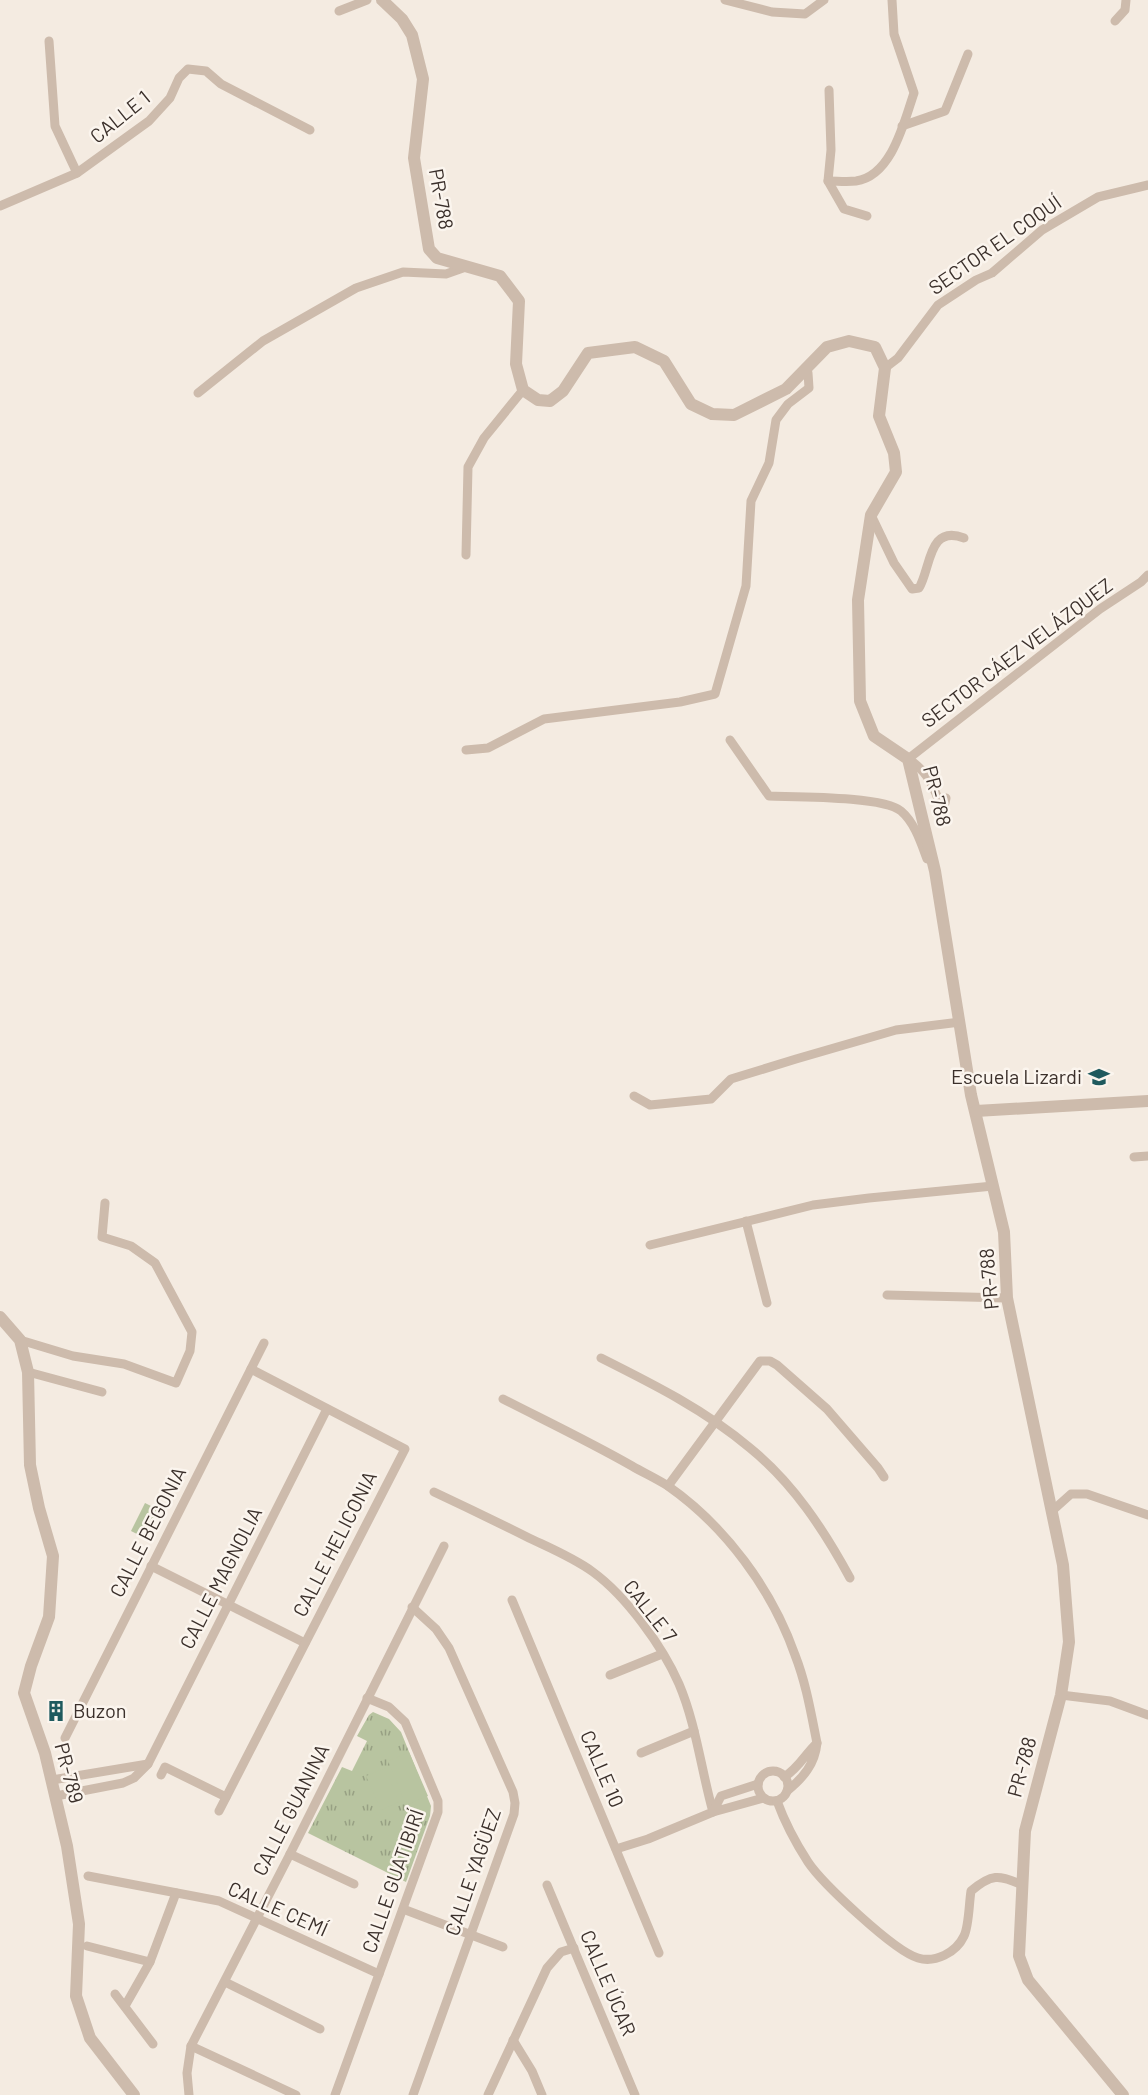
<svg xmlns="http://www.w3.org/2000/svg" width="1148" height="2095" viewBox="0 0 1148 2095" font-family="Barlow,sans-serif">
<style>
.grass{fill:url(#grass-tufts)}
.pitch{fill:#b8c4a0}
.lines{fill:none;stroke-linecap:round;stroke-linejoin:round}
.minor{stroke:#cdbbac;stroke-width:9}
.tertiary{stroke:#cdbbac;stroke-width:12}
.labels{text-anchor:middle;stroke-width:5;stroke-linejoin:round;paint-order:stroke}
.street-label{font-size:20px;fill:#3b302b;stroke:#fbf5ee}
.poi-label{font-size:20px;fill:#3b302b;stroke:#fbf5ee;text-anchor:end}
</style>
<defs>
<pattern id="grass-tufts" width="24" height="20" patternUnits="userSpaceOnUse" patternTransform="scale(1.5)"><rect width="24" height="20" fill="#b8c4a0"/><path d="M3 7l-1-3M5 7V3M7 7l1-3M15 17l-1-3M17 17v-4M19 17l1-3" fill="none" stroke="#97a083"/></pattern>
</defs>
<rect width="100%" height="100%" fill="#f4ebe1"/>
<polygon class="grass" points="373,1712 389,1719 401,1732 431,1806 430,1816 406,1882 308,1833 342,1767 352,1771 367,1741 357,1736 369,1715"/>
<g class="pitch">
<polygon points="145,1503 159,1510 145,1538 131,1531"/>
<polygon points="409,1752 428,1796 406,1805 388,1761"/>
<polygon points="385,1768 399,1802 381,1810 366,1776"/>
</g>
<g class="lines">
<g class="minor">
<polyline points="725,0 772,12 805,14 824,0"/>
<polyline points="339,11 367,0"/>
<polyline points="1115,21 1125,10 1126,0"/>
<polyline points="49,41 55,126 77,173"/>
<polyline points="829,90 831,150 828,181 844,209 867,216"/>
<polyline points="902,126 945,111 968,54"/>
<path d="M 828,181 C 837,181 847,182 856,181 C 892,176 904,122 914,93 L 894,34 L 892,0"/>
<polyline points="0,206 77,173 149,121 170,98 179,78 188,69 206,71 221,84 310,130"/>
<polyline points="885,368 898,358 938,305 976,280 992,273 1042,230 1098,197 1148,185"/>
<polyline points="198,393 263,341 356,288 403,272 446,274 463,268 464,265"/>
<path d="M 871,515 L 894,563 L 912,589 L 919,588 C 931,568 928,524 964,538"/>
<polyline points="466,555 468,467 484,438 523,390"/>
<path d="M 730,740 L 769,796 C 796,797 884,796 901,811 C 915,823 921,843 927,859"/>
<polyline points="466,750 488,748 544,719 680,702 715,694 746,586 751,501 769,463 776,420 788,404 809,388 808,373 806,370"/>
<path d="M 946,798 L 945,803 L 939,801 C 932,783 925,769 908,759 L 1100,609 L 1141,582 L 1148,575"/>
<polyline points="634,1096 650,1105 711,1099 731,1079 796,1059 896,1030 960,1022"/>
<polyline points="1134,1157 1148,1156"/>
<polyline points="746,1221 767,1303"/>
<polyline points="650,1245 813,1205 869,1198 993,1186"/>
<polyline points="887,1295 1007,1298"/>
<polyline points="20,1340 73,1356 124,1364 176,1383 190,1351 192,1332 155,1263 131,1246 102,1237 105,1203"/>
<path d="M 601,1358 C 653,1384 705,1410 750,1448 C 793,1483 824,1530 850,1578"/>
<polyline points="28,1372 102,1392"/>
<path d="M 503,1399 C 546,1421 590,1442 632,1466 C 644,1473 657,1479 668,1486 C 725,1526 772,1589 795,1655 C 806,1683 811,1713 817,1743"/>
<polyline points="668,1486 760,1361 770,1361 777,1365 827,1409 878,1468 884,1477"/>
<path d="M 434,1492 C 466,1507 497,1522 529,1538 C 550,1548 574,1558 593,1572 C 626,1596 663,1647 679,1684 C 696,1724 701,1769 713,1812 L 648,1839 L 616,1849"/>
<polyline points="1052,1511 1071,1494 1087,1494 1148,1515"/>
<polyline points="151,1566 305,1643"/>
<polyline points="512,1600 659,1953"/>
<polyline points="412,1607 436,1629 449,1648 513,1792 515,1803 514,1814 413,2095"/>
<polyline points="610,1675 662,1654"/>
<polyline points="1061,1695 1110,1701 1148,1715"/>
<polyline points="65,1738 264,1343"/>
<polyline points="641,1753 694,1731"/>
<circle cx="773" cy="1786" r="15"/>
<polyline points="161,1775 165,1767 226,1797"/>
<path d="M 784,1777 C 799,1768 805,1754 817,1743 C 815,1764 803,1778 787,1791"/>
<polyline points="52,1780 148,1764"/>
<polyline points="758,1784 721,1796 713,1812 763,1798"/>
<polyline points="56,1796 123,1783 134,1778 148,1764 327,1409"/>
<path d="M 777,1801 C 785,1823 795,1842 808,1862 C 822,1883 894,1951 918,1958 C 935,1963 956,1953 964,1936 C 969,1926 969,1903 971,1891 C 991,1874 999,1874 1022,1885"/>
<polyline points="219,1811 405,1449 251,1369"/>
<polyline points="290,1854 354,1884"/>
<polyline points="88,1876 219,1901 379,1974"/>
<polyline points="547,1885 635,2095"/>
<polyline points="403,1909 503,1947"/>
<polyline points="87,1946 150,1962"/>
<polyline points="225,1982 320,2029"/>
<polyline points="115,1994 153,2044"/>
<polyline points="125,2006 150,1962 176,1893"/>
<polyline points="513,2040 532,2071 542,2095"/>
<polyline points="191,2046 296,2095"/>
<polyline points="189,2095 187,2073 191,2046 290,1854 444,1546"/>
<polyline points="335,2095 438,1812 438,1801 405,1722 389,1707 367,1698"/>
<polyline points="488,2095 547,1968 561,1952 574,1948"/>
</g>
<g class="tertiary">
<polyline points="382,0 402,19 412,35 423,79 414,158 429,249 437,258 500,276 519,301 516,364 523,390 538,400 550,401 563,391 588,353 635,347 664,361 691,404 712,414 734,415 786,389 827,347 849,341 875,347 885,368 879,416 894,453 896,472 871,515 858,600 860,701 874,736 908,759 935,871 971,1095 1004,1232 1007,1298 1063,1565 1069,1642 1061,1695 1025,1831 1019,1956 1028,1980 1123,2095"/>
<polyline points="976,1111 1148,1101"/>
<polyline points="0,1317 20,1340 28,1372 30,1465 39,1508 53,1556 49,1617 31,1666 24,1693 45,1753 67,1846 79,1924 76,1996 90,2038 134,2095"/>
</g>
</g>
<defs>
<symbol id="school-bare" viewBox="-9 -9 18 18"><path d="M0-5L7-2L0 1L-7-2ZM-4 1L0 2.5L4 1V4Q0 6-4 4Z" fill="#1f5a5e" stroke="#fbf5ee" stroke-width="2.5" paint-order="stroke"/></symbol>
<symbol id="building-bare" viewBox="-9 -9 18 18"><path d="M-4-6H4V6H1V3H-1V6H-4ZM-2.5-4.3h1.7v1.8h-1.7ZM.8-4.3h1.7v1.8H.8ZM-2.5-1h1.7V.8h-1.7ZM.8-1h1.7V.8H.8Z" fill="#1f5a5e" stroke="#fbf5ee" stroke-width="2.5" paint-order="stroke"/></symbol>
</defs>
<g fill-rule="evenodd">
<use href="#school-bare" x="1084" y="1062" width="30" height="30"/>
<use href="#building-bare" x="41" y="1696" width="30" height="30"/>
</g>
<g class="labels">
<g class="street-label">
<text transform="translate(120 117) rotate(-39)" y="7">CALLE 1</text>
<text transform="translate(441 199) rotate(80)" y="7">PR-788</text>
<text transform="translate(995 245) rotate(-35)" y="7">SECTOR EL COQUÍ</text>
<text transform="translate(1017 653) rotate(-37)" y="7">SECTOR CÁEZ VELÁZQUEZ</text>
<text transform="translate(937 796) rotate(76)" y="7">PR-788</text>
<text transform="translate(989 1279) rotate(-95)" y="7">PR-788</text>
<text transform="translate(148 1532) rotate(-63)" y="7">CALLE BEGONIA</text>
<text transform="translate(335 1544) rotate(-63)" y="7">CALLE HELICONIA</text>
<text transform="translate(221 1578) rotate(-63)" y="7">CALLE MAGNOLIA</text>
<text transform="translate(650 1611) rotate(52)" y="7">CALLE 7</text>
<text transform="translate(1022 1767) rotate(-75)" y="7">PR-788</text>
<text transform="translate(602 1769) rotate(67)" y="7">CALLE 10</text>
<text transform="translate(69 1773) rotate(75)" y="7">PR-789</text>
<text transform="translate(291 1810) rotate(-63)" y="7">CALLE GUANINA</text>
<text transform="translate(473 1872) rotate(-71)" y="7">CALLE YAGÜEZ</text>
<text transform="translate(393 1881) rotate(-71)" y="7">CALLE GUATIBIRÍ</text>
<text transform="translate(278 1909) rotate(24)" y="7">CALLE CEMÍ</text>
<text transform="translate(608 1983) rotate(67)" y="7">CALLE ÚCAR</text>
</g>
<g class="poi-label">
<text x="1082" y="1084">Escuela Lizardi</text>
<text x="73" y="1718" text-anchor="start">Buzon</text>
</g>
</g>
</svg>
